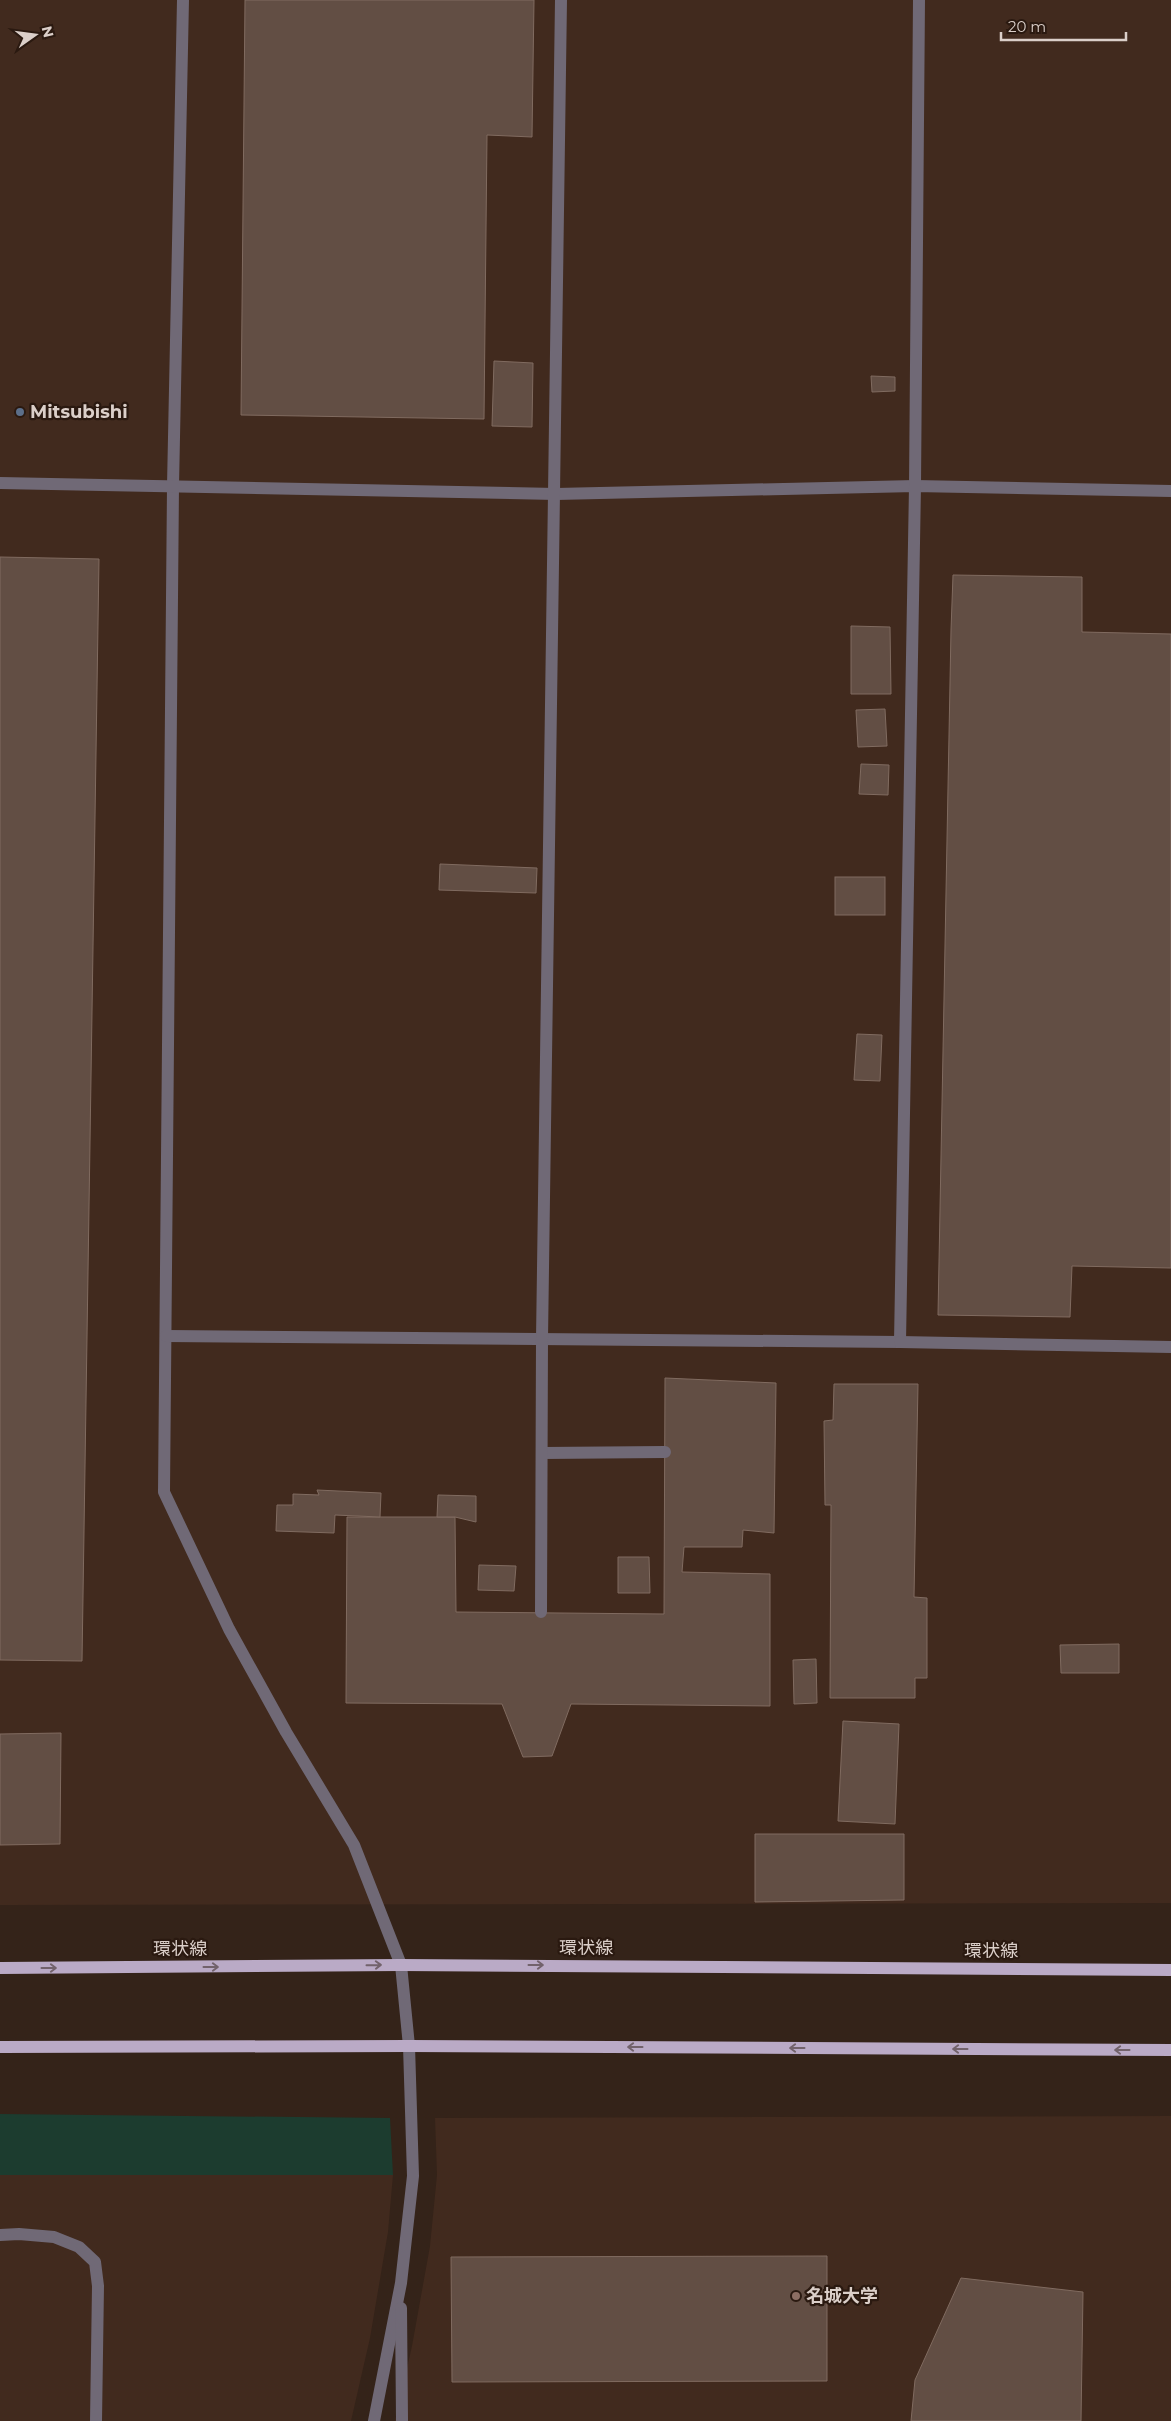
<svg xmlns="http://www.w3.org/2000/svg" width="1171" height="2421" viewBox="0 0 1171 2421" font-family="Montserrat,'Noto Sans JP',sans-serif">
<style>
.built{fill:#412a1e}
.green{fill:#1c3c2f}
.building{fill:#624e44;stroke:#806b60}
.lines{fill:none;stroke-linecap:round;stroke-linejoin:round}
.minor{stroke:#706976;stroke-width:12}
.major{stroke:#baaac6;stroke-width:12}
.oneway{stroke:#72626b}
.service-dot{fill:#5c6f8a;stroke:#2a1910;stroke-width:2}
.education-dot{fill:#8d6e63;stroke:#2a1910;stroke-width:2}
.labels{text-anchor:middle;stroke-width:4.5;stroke-linejoin:round;paint-order:stroke}
.poi-label{font-size:18px;font-weight:bold;fill:#dbcfc9;stroke:#2a1910;text-anchor:start}
.street-label{font-size:18px;fill:#dbcfc9;stroke:#2a1910}
</style>
<rect width="100%" height="100%" fill="#342319"/>
<g class="built">
<polygon points="0,0 1171,0 1171,1903 0,1905"/>
<polygon points="1171,2116 1171,2421 395,2421 412,2346 430,2246 437,2175 435,2118"/>
<polygon points="0,2175 393,2175 388,2232 370,2338 351,2421 0,2421"/>
</g>
<polygon class="green" points="0,2114 390,2118 393,2175 0,2175"/>
<g class="building">
<polygon points="245,0 534,0 532,137 487,135 484,419 241,415"/>
<polygon points="494,361 533,363 532,427 492,426"/>
<polygon points="871,376 895,377 895,391 872,392"/>
<polygon points="0,557 99,559 82,1661 0,1660"/>
<polygon points="953,575 1082,577 1082,632 1171,634 1171,1268 1072,1266 1070,1317 938,1315 951,630"/>
<polygon points="851,626 890,627 891,694 851,694"/>
<polygon points="885,709 887,746 858,747 856,710"/>
<polygon points="861,764 889,765 888,795 859,794"/>
<polygon points="440,864 537,868 536,893 439,890"/>
<rect x="835" y="877" width="50" height="38"/>
<polygon points="857,1034 882,1035 880,1081 854,1080"/>
<polygon points="665,1378 776,1383 774,1533 743,1530 742,1547 684,1547 682,1572 770,1574 770,1706 571,1704 552,1756 523,1757 502,1704 346,1703 347,1517 455,1517 456,1612 664,1614"/>
<polygon points="834,1384 918,1384 914,1597 927,1598 927,1678 915,1678 915,1698 830,1698 831,1505 825,1505 824,1421 833,1420"/>
<polygon points="317,1490 381,1493 380,1517 335,1515 334,1533 276,1531 277,1505 293,1505 293,1494 319,1495"/>
<polygon points="438,1495 476,1496 476,1522 455,1517 437,1517"/>
<polygon points="618,1557 649,1557 650,1593 618,1593"/>
<polygon points="479,1565 516,1566 514,1591 478,1590"/>
<polygon points="1119,1644 1119,1673 1061,1673 1060,1645"/>
<polygon points="816,1659 817,1703 794,1704 793,1660"/>
<polygon points="843,1721 899,1724 895,1824 838,1821"/>
<polygon points="61,1733 60,1844 0,1845 0,1734"/>
<polygon points="755,1834 904,1834 904,1900 755,1902"/>
<polygon points="827,2256 827,2381 452,2382 451,2257"/>
<polygon points="961,2278 1083,2292 1081,2421 911,2421 915,2380"/>
</g>
<g class="lines">
<g class="minor">
<polyline points="183,0 173,486 164,1492 229,1629 286,1732 354,1845 401,1965 409,2046 413,2176 401,2283 374,2421"/>
<polyline points="0,483 556,494 915,486 1171,491"/>
<polyline points="166,1336 900,1342 915,486 919,0"/>
<polyline points="900,1342 1171,1347"/>
<polyline points="543,1453 665,1452"/>
<polyline points="541,1612 542,1339 561,0"/>
<polyline points="0,2235 19,2234 54,2237 79,2247 95,2262 98,2286 96,2421"/>
<polyline points="401,2308 402,2420"/>
</g>
<g class="major">
<polyline points="0,1968 401,1965 1171,1970"/>
<polyline points="0,2047 409,2046 1171,2050"/>
</g>
</g>
<defs><path id="oneway-shaft" d="M-6 0H5M1.5-3L5.5 0L1.5 3" fill="none" stroke-width="1.6" stroke-linecap="round" stroke-linejoin="round" transform="scale(1.25)"/></defs>
<g class="oneway">
<use href="#oneway-shaft" transform="translate(374 1965) rotate(-1)"/>
<use href="#oneway-shaft" transform="translate(536 1965)"/>
<use href="#oneway-shaft" transform="translate(211 1967)"/>
<use href="#oneway-shaft" transform="translate(49 1968)"/>
<use href="#oneway-shaft" transform="translate(635 2047) rotate(-180)"/>
<use href="#oneway-shaft" transform="translate(797 2048) rotate(-180)"/>
<use href="#oneway-shaft" transform="translate(960 2049) rotate(-180)"/>
<use href="#oneway-shaft" transform="translate(1122 2050) rotate(-180)"/>
</g>
<circle class="service-dot" cx="20" cy="412" r="5"/>
<circle class="education-dot" cx="796" cy="2296" r="5"/>
<g class="labels">
<g class="poi-label">
<text x="30" y="418">Mitsubishi</text>
<text x="806" y="2302">名城大学</text>
</g>
<g class="street-label">
<text x="586" y="1954">環状線</text>
<text x="180" y="1955">環状線</text>
<text x="991" y="1957">環状線</text>
</g>
</g>
<g transform="translate(35 35) rotate(76)" stroke="#2a1910" stroke-width="4" paint-order="stroke">
<path d="M0-4L9 19L0 12L-9 19Z" fill="#dbcfc9"/>
<text y="-8" font-size="14" font-weight="bold" text-anchor="middle" fill="#dbcfc9">N</text>
</g>
<path d="M1001 32v8h125v-8" fill="none" stroke="#dbcfc9" stroke-width="2.5"/>
<text x="1008" y="32" font-size="15" fill="#dbcfc9" stroke="#2a1910" stroke-width="4" paint-order="stroke">20 m</text>
</svg>
